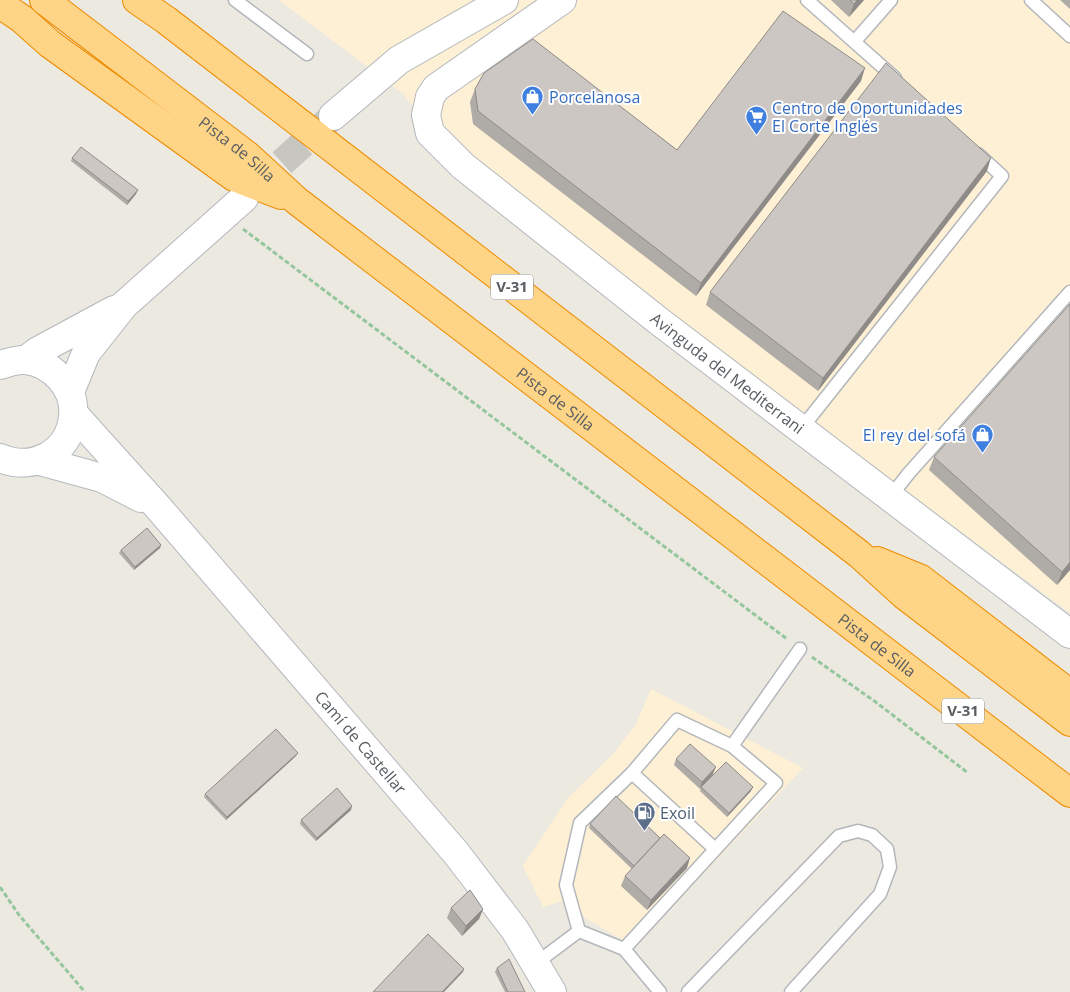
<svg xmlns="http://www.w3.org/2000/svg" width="1070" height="992" viewBox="0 0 1070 992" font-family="'Open Sans',sans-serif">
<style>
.commercial{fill:#fef0d4}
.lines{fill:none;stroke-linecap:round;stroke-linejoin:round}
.tertiary-tunnel{stroke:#c7c6c0;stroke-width:28;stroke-dasharray:28 14;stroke-linecap:butt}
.service-casing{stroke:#b3b7bb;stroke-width:15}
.tertiary-casing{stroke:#b3b7bb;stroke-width:30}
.secondary-casing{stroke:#b4b9be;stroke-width:30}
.motorway-casing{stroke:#ed8c00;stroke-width:30}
.path{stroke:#95c69e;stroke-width:3;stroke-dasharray:5 2.5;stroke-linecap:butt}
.service{stroke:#fff;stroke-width:12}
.tertiary{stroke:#fff;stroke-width:28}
.secondary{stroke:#fff;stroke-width:28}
.motorway{stroke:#fed486;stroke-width:28}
.wall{fill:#afaba7}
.shaded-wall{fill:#8f8b88}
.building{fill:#ccc7c2;stroke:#8f8b88}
.labels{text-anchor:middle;stroke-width:4;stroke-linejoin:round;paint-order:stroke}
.shield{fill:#fff;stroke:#8b8e91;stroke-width:1}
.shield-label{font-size:15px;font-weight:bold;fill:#595e62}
.shop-label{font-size:16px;fill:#366cbe;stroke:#fff;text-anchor:start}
.street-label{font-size:16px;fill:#595e62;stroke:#fff}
.service-label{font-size:16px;fill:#4e5e75;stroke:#fff;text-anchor:start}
</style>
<rect width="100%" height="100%" fill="#ece9e0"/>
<g class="commercial">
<polygon points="279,0 1070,0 1070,613 454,154 403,94"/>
<polygon points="651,689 803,768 635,947 585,918 573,898 543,907 523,866 567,799 615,752 636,724"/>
</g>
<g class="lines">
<polyline class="tertiary-tunnel" points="251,191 330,119"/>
<defs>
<g id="service">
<polyline points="235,0 307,54"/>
<polyline points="807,0 895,78"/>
<polyline points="1031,0 1070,36"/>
<polyline points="855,41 891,0"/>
<polyline points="801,429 1002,176 978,154"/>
<polyline points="890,497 909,473 1070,292"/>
<polygon points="677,720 732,746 776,783 624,949 579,931 566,885 580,823 632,773"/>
<polyline points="732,746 800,649"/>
<polyline points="632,773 715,849"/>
<polyline points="624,949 660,992"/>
<polyline points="535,964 579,931"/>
<polyline points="688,992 839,836 858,831 872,835 887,849 890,867 880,894 791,992"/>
</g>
<g id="tertiary">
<path id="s1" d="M 562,0 L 436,88 L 430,97 L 426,115 L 430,133 L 463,166 L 660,322 L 1070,634"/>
<polyline points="333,116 399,60 504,0"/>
<polyline points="26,360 38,351 114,310"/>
<polyline points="70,392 86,353 124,305 244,198"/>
</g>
<g id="secondary">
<path d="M 0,365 C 8,363 17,359 26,360 C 53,363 76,389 73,416 C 70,453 33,472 0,458"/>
<path id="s2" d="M 74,414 L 156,505 L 456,853 L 515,930 L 552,992"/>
<polyline points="40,461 102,478 141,498"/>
</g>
<g id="motorway">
<path id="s3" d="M 44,0 L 248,156 L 297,201 L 1070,793"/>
<polyline points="137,0 166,20 859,554 904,595 1070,722"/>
<polyline points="0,4 22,19 50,44 234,177 281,195"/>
<polyline points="877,561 921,579 1070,694"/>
</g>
</defs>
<use href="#service" class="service-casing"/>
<use href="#tertiary" class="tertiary-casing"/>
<use href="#secondary" class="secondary-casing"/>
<use href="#motorway" class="motorway-casing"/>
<g class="path">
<polyline points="243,229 787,639"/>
<polyline points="812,657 877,703 968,773"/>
<polyline points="0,887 19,915 85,992"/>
</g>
<use href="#service" class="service"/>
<use href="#tertiary" class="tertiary"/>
<use href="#secondary" class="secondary"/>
<use href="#motorway" class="motorway"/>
</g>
<g class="wall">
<polygon points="831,0 864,0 849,17"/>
<polygon points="1060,0 1070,0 1070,9"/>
<polygon points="861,81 696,296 473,124 470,102 475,89 677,150"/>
<polygon points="72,158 136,194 127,205 71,161"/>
<polygon points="987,171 818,391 706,305 710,292"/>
<polygon points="934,457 1070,570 1057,585 929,470"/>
<polygon points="161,545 160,548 134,570 119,553 121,550"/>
<polygon points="296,756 226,820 204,797 205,794"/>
<polygon points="676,759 713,774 700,789 674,765"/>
<polygon points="701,787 751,791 727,817 700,791"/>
<polygon points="351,810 316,841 300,824 301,820"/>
<polygon points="590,824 687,868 647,910 621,886 625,876 632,869 589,828"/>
<polygon points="451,908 483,909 479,919 462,936 447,918"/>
<polygon points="497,968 525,992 505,992 495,972"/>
</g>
<g class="shaded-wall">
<polygon points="857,0 864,0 849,17 854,4"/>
<polygon points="865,68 861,81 696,296 701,283"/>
<polygon points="991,158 987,171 818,391 823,378"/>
<polygon points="138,190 136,194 127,205 128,201"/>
<polygon points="161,545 160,548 134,570 135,567"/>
<polygon points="1070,562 1070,570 1057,585 1062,572"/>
<polygon points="298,753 296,756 226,820 227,817"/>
<polygon points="716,767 713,774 700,789 702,782"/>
<polygon points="753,787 751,791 727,817 729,813"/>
<polygon points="352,806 351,810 316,841 317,838"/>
<polygon points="690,858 687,868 647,910 651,900"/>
<polygon points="483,909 479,919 462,936 466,926"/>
<polygon points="464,969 463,972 444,992 442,992"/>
</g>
<g class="building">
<polygon points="850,0 857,0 854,4"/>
<polygon points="783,11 865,68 701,283 478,111 475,89 484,73 533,39 677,150"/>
<polygon points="886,63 991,158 823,378 710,292"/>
<polygon points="81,147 138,190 128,201 72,158"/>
<polygon points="1070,304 1070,562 1062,572 934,457"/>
<polygon points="147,528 161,545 135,567 121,550"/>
<polygon points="276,729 298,753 227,817 205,794"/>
<polygon points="690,744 716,767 702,782 676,759"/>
<polygon points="726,762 753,787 729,813 701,787"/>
<polygon points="337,788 352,806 317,838 301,820"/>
<polygon points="616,796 660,838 634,866 590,824"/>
<polygon points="664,834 690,858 651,900 625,876"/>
<polygon points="470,890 483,909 466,926 451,908"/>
<polygon points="428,934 464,969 442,992 373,992"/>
<polygon points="509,959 525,992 508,992 497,968"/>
</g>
<defs>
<symbol id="shop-pin" viewBox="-11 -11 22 30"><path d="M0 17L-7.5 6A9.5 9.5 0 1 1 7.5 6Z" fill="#3f7fe0" stroke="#fff"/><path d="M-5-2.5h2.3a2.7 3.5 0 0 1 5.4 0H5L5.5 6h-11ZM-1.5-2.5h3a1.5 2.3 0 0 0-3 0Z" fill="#fff"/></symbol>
<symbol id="supermarket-pin" viewBox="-11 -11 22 30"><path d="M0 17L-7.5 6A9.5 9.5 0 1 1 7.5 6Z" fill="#3f7fe0" stroke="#fff"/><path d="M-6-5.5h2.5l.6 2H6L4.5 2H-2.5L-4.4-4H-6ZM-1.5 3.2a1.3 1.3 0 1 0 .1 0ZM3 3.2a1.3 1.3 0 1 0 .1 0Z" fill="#fff"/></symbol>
<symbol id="fuel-pin" viewBox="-11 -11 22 30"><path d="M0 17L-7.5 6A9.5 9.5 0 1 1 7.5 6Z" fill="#5c6f8a" stroke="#fff"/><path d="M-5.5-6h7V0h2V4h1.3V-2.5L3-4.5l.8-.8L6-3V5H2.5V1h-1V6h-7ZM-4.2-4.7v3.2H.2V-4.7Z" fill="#fff"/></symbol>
</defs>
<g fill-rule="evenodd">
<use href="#shop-pin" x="520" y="84" width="25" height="34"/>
<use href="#supermarket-pin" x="744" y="104" width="25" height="34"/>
<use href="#shop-pin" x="970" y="422" width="25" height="34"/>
<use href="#fuel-pin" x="632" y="800" width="25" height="34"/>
</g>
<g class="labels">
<g class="shield">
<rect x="491" y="274.5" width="42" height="25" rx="4"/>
<rect x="942" y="698.5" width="42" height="25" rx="4"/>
</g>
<g class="shield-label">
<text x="512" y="292">V-31</text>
<text x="963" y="716">V-31</text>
</g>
<g class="shop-label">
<text x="549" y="103">Porcelanosa</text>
<text x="772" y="114">Centro de Oportunidades<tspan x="772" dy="18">El Corte Inglés</tspan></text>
<text x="966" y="441" text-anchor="end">El rey del sofá</text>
</g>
<g class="street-label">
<text dy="6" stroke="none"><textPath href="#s3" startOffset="244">Pista de Silla</textPath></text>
<text dy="6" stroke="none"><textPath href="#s1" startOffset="584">Avinguda del Mediterrani</textPath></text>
<text dy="6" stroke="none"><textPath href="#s3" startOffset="649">Pista de Silla</textPath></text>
<text dy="6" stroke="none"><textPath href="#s3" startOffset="1054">Pista de Silla</textPath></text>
<text dy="6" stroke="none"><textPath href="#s2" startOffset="436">Camí de Castellar</textPath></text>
</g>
<g class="service-label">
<text x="660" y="819">Exoil</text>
</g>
</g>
</svg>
